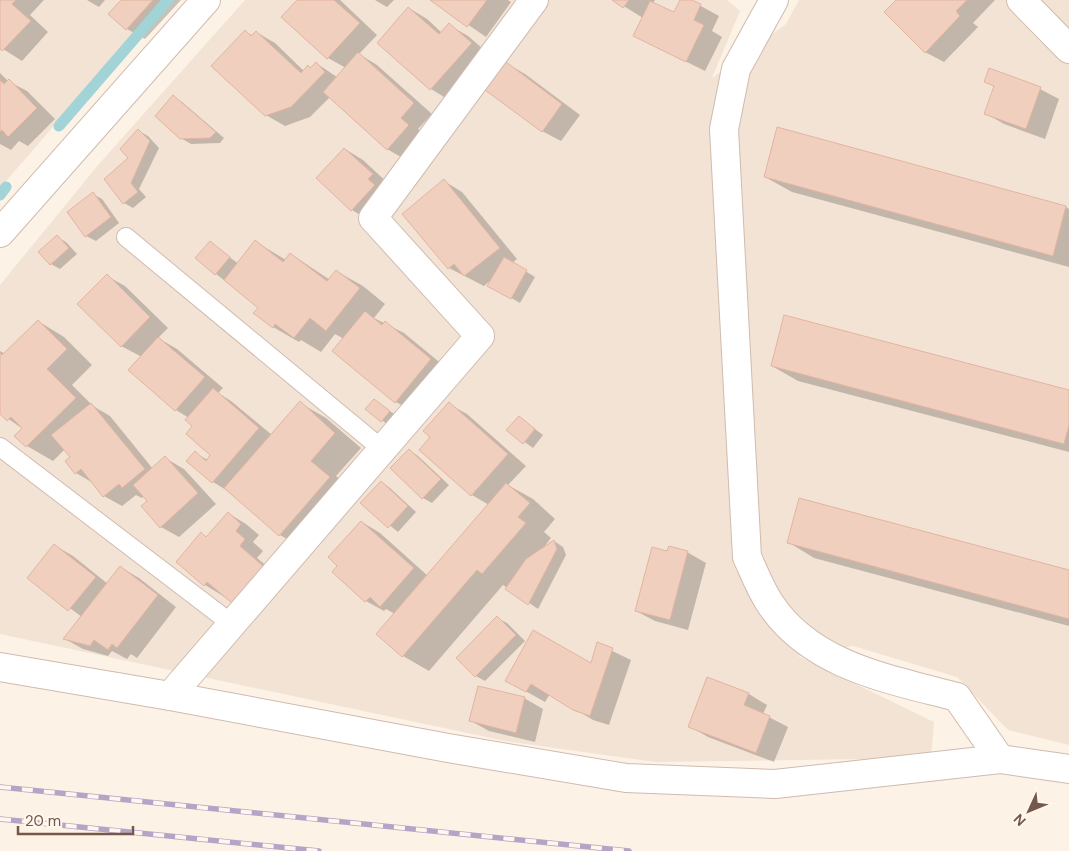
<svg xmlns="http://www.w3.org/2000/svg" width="1069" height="851" viewBox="0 0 1069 851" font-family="'DM Sans',sans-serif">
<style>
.residential{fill:#f3e3d5}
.shadow{fill:#0003}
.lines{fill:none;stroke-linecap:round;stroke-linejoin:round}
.stream{stroke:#a1d3d7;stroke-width:11}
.building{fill:#f1cfbf;stroke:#e3b49f}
.service-casing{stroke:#d0bbaf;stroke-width:20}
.minor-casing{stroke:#d0bbaf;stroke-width:30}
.tertiary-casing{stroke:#d0bbaf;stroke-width:30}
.service{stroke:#fff;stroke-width:18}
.minor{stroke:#fff;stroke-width:28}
.tertiary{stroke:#fff;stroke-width:28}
.rail-casing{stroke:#b4a5c6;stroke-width:5.5}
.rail{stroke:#fff6ed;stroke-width:4;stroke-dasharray:11;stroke-linecap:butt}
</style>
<rect width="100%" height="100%" fill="#fcf2e6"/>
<g class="residential">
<polygon points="0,0 163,0 0,188"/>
<polygon points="245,0 727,0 740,11 712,78 786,24 799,0 1069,0 1069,745 1008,730 957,677 853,646 798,656 934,722 931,758 655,762 505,741 0,634 0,285 99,164"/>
</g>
<g class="shadow">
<polygon points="0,0 44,0 30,15 48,32 22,61 0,47"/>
<polygon points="87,0 105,0 99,7"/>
<polygon points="123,0 181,0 145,39 127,29"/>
<polygon points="299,0 340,0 377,35 359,54 377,65 432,114 418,129 427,137 406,160 387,149 330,97 310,117 285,126 266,115 245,31 253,36 256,32 275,43 304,71 311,69 316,63 337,77 346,68 328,58"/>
<polygon points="375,0 394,0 387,7"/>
<polygon points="432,0 508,0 511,2 486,37"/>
<polygon points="614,0 655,0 653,3 675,13 681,0 690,0 719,16 712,31 722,37 705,71 635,36 643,18"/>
<polygon points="897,0 995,0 973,23 978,27 944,62 925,52"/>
<polygon points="409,8 427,19 442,33 449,25 468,36 489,54 449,100 431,89 378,43"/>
<polygon points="506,63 525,74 580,115 561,141 542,131"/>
<polygon points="0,73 8,81 27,91 55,119 28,146 19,141 11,150 0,144"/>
<polygon points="986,81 1040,89 1059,99 1045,139 1004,124 985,113 995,87"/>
<polygon points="173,97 182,102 224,138 220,143 191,144 181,138"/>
<polygon points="778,129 1066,207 1069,209 1069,267 792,192 765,177"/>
<polygon points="139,131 148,136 159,148 139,189 146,197 133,208 124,203 130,158"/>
<polygon points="345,149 363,160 390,185 370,221 352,210 317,178"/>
<polygon points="444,181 462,192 517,259 512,263 535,277 520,303 489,285 492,279 484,286 449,268"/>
<polygon points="93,194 102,199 119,223 96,241 86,236"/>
<polygon points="57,237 66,242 77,254 60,269 51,264"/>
<polygon points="256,242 286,260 291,254 330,280 336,271 363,286 385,304 374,318 404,333 449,370 414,412 396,402 344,339 335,334 321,352 301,340 299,342 273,327 260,308 216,274 210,243 239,264"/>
<polygon points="107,276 125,286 168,328 158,338 177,349 223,388 218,393 231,401 272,435 300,403 326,418 361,448 336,476 356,493 306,550 280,535 231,493 213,482 188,461 195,453 208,460 212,455 189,418 176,410 142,357 121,346"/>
<polygon points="38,321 64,337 92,365 72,385 93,406 110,416 153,469 165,458 184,469 216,504 179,537 161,527 144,496 142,498 136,495 122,506 104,496 93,483 76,473 72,457 65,449 53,461 27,446 23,429 0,413 0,351 5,354"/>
<polygon points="772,366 1069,391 1069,452 798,381"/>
<polygon points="374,401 399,417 391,427 367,409"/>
<polygon points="449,404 467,414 526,466 508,485 533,499 555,519 544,532 551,538 544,547 554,541 563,547 566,555 538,609 503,585 429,671 403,656 378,634 395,614 386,609 384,611 366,601 339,566 362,522 380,533 428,576 489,505 472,495 431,437"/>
<polygon points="519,417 543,435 533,448 508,430"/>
<polygon points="409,450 418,456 449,485 432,503 423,498"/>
<polygon points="381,482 390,488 416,512 398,532 362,503"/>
<polygon points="228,513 246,524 259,535 253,542 263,551 257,558 280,577 251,613 205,585 178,562 201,534 208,537"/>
<polygon points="788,542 1069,572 1069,626 814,558"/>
<polygon points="54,545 73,556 108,584 120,567 139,578 176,607 137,658 131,654 127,659 112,651 108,656 83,649 65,639 82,617 29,578"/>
<polygon points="687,552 706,563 688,630 655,621 636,611 668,553"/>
<polygon points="497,618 507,623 525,641 485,681 476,676"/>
<polygon points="598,644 631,660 609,725 593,720 550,694 545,702 506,680 592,665"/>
<polygon points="708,678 749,694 767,705 763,714 788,727 774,762 708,737 689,726"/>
<polygon points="524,698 543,709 535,742 489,731 471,721"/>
</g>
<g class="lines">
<g class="stream">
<polyline points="59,126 168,0"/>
<polyline points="0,195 6,187"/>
</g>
</g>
<g class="building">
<polygon points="0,0 16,0 12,4 31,21 2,51 0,49"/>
<polygon points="121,0 153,0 126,30 108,14"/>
<polygon points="297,0 334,0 360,23 327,59 281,17"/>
<polygon points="430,0 487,0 467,27"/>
<polygon points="612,0 629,0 623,8"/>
<polygon points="680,0 692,0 701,4 694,20 704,25 686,62 633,36 650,1 674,12"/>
<polygon points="896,0 967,0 956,11 960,16 925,53 884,12"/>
<polygon points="408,7 439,34 449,23 472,43 430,90 377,43"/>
<polygon points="245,30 251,36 256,31 301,73 308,65 310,68 316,62 325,72 291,107 265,116 211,66"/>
<polygon points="358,52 414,103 401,118 409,125 387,150 323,92"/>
<polygon points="506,62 562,104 542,132 485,90"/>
<polygon points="989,68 1041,87 1026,129 984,114 994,86 984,82"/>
<polygon points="9,79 37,108 8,137 2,130 0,132 0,80 4,84"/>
<polygon points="173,95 216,132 210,138 180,139 155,116"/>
<polygon points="777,127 1066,206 1053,256 764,177"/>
<polygon points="138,129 150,141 131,183 138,192 123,204 104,179 128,158 120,149"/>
<polygon points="344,148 373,174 368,179 375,185 351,211 316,178"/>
<polygon points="444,179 500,248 464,276 454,264 448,269 402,214"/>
<polygon points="93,192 111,217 85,237 67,212"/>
<polygon points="57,235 69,248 50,265 38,252"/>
<polygon points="255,240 283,262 290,253 327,281 336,270 360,288 326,331 310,318 294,338 275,324 273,328 253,313 258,308 224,280"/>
<polygon points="210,241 230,257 215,275 195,258"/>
<polygon points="504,257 527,270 511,299 487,286"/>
<polygon points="107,274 150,317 121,347 77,304"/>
<polygon points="365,311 382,325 385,321 431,359 395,403 332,351"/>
<polygon points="784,315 1069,390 1069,425 1064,444 771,366"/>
<polygon points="38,320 67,349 47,369 76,398 26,447 14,436 22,428 11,417 7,421 0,414 0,353 2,355"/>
<polygon points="158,337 205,377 175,411 128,370"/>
<polygon points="213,388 259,428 212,483 186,461 195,451 206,461 210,455 186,434 192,426 185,420"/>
<polygon points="374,399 390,411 381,422 365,409"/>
<polygon points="300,401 335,433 311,461 330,477 279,536 224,488"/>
<polygon points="449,402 508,454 471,496 419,450 430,437 423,431"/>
<polygon points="91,403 145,469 122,488 119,484 103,497 81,469 75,474 65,461 70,457 51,435"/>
<polygon points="519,416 535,429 523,444 506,430"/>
<polygon points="409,449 441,479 422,499 390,468"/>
<polygon points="165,456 198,493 160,528 141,506 147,501 133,485"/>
<polygon points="381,481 408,506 388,528 360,503"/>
<polygon points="506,483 530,503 518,517 526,523 482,574 477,570 402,657 376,634"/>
<polygon points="799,498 1069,570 1069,619 787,543"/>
<polygon points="228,512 241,524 236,531 245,539 240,546 263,566 232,603 207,582 204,586 176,562 201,532 206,537"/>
<polygon points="361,521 414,568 380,607 370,597 365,602 332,572 337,566 328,557"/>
<polygon points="554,540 557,549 528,605 505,589 526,559"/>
<polygon points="54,544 96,577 68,611 27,578"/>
<polygon points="669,546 688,551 670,620 635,611 652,547 667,551"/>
<polygon points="120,566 158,595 117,648 112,644 108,650 94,640 90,646 63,639"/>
<polygon points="497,616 516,635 475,677 456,658"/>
<polygon points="533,630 591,663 597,642 613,648 590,716 573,710 531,684 526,692 505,681"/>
<polygon points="707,677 749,693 744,705 770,716 756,753 688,727"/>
<polygon points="478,686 525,697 516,733 469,721"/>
</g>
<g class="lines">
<defs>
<g id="service">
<polyline points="126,237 382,449"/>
<polyline points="0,447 232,624"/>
</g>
<g id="minor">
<path d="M 774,0 L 736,69 L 724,129 L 747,557 C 754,572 760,588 769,602 C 810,666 889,679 957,697 L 1000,759 L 1069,769"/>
<polyline points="1021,0 1069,49"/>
<polyline points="170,696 480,336 373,218 534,0"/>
</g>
<g id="tertiary">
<polyline points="0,233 206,0"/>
<polyline points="0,667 170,696 448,748 626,778 775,784 1000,759"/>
</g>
</defs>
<use href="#service" class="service-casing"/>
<use href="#minor" class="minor-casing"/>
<use href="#tertiary" class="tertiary-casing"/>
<use href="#service" class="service"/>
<use href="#minor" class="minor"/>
<use href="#tertiary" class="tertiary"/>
<defs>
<g id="rail">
<polyline points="0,787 629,851"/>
<polyline points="0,819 319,851"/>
</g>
</defs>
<use href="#rail" class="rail-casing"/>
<use href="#rail" class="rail"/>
</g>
<g transform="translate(1029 811) rotate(226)" stroke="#fff6ed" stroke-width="4" paint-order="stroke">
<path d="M0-4L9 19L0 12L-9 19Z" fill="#75574b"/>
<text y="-8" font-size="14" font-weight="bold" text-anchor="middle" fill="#75574b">N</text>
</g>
<path d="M18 826v8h115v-8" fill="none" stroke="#75574b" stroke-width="2.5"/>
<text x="25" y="826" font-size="15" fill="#75574b" stroke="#fff6ed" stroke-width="4" paint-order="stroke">20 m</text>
</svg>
